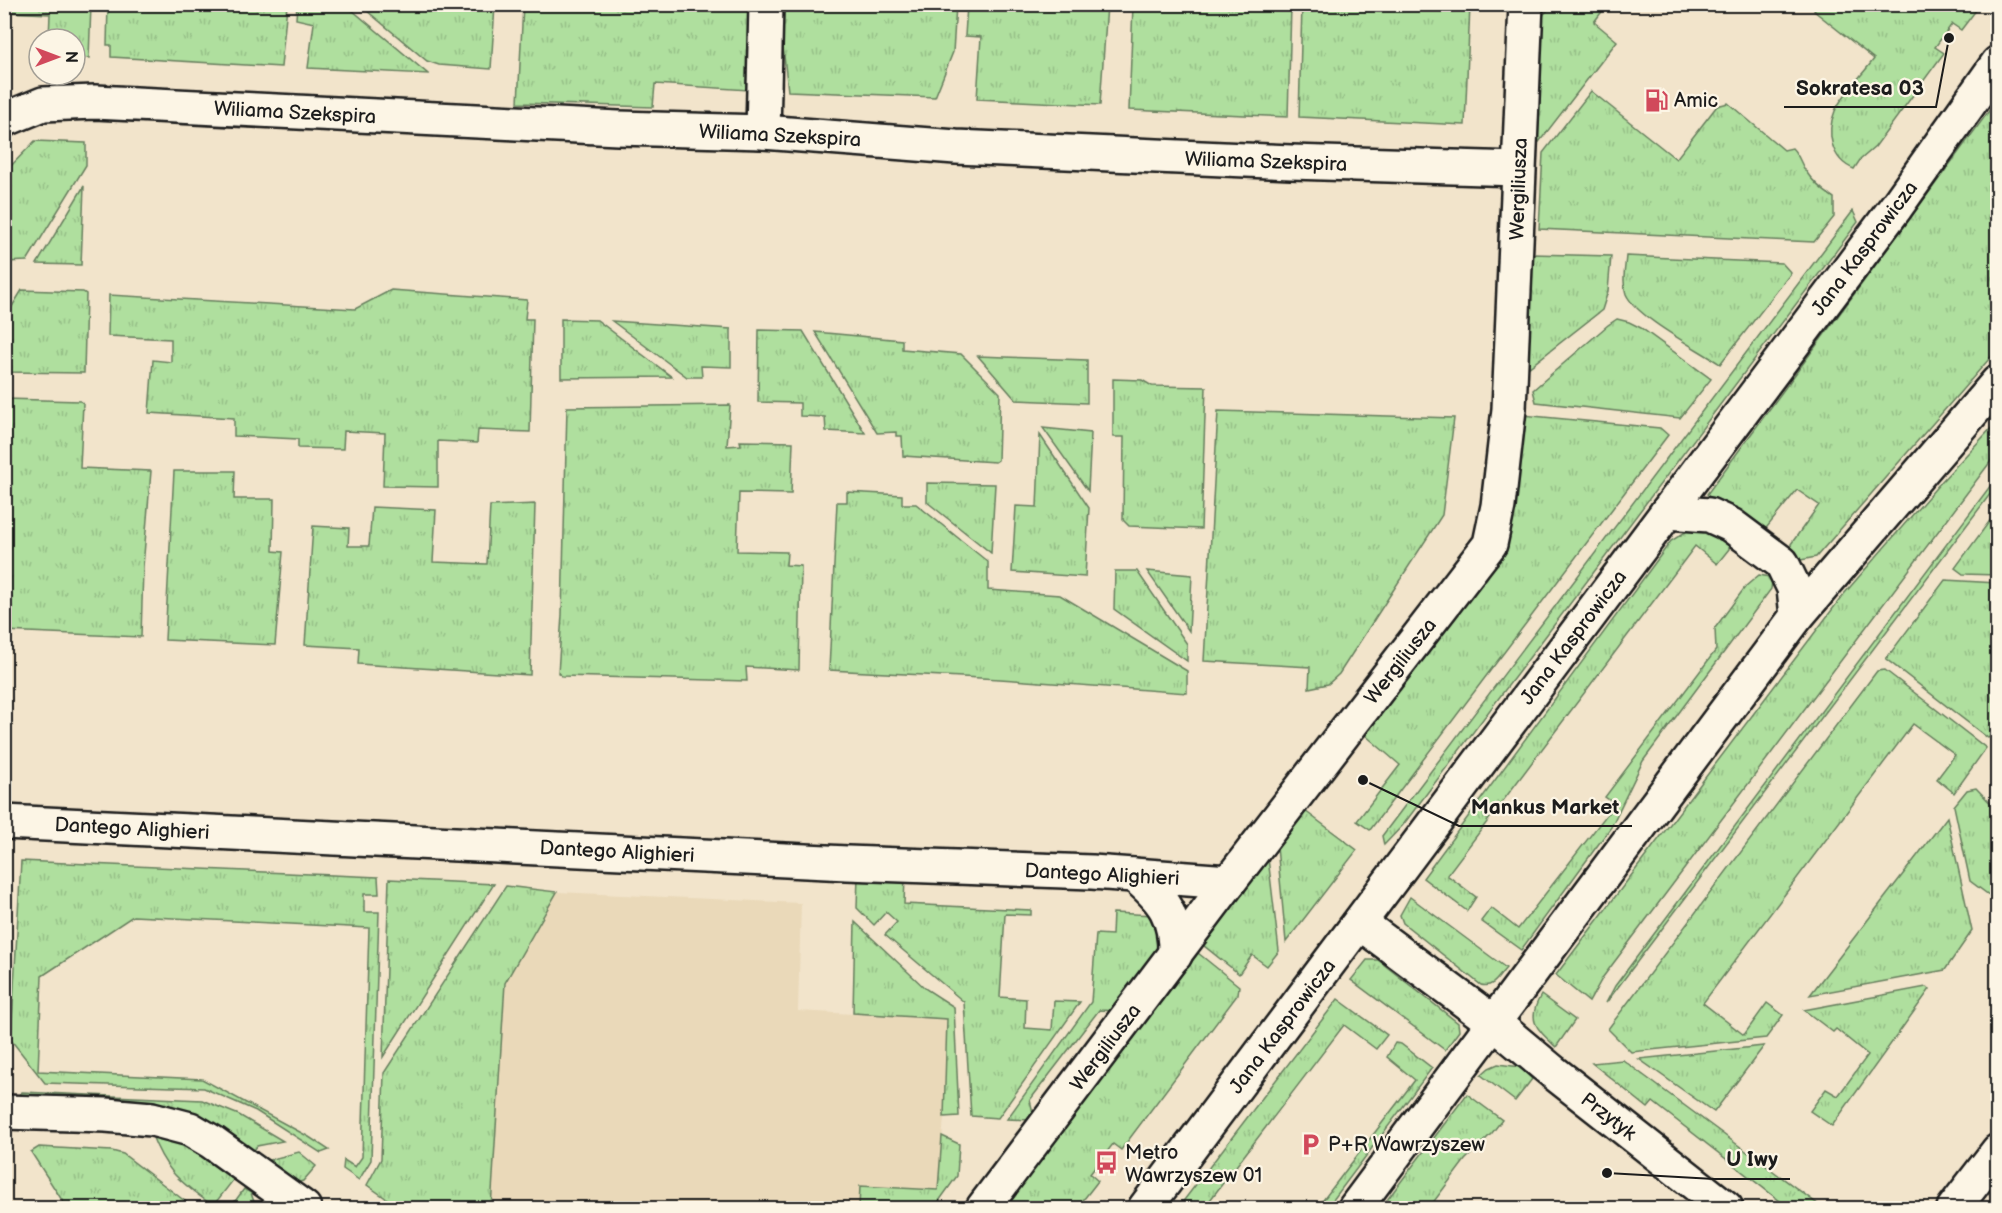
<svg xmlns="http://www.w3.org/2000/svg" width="2002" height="1213" viewBox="0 0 2002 1213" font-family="'Balsamiq Sans',sans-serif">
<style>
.built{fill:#ead9b9}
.grass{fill:url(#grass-tufts);stroke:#667e5d;stroke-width:1.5}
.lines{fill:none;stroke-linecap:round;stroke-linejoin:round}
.street-casing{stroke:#1c1c1c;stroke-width:38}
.secondary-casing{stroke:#1c1c1c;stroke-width:38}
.street{stroke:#fcf5e5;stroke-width:33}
.secondary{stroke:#fcf5e5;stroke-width:33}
.labels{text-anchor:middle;stroke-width:4.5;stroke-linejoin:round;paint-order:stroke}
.poi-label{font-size:20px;fill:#1c1c1c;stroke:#fcf5e5;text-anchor:start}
.street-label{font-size:20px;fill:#1c1c1c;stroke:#fcf5e5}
.leader{fill:none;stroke:#1c1c1c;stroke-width:2}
.callout-dot{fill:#1c1c1c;stroke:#fcf5e5;stroke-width:2}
.callout-label{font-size:21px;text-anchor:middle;font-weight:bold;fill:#1c1c1c;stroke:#fcf5e5;stroke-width:4.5;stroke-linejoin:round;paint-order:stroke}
</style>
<defs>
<pattern id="grass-tufts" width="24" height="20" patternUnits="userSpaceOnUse" patternTransform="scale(1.5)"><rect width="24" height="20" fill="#afdf9e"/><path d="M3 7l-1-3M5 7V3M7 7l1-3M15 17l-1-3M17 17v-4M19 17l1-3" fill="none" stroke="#96bf88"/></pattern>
</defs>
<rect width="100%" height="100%" fill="#f2e4cb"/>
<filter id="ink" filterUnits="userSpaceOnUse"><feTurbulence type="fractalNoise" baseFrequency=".0167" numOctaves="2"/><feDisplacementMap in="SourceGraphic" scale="12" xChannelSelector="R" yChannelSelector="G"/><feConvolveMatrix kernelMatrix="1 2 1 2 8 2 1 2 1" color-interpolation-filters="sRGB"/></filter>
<g filter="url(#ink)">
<polygon class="built" points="557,892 801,903 798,1011 947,1019 944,1117 938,1190 861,1186 859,1208 491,1208 505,983"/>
<g class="grass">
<polygon points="5,4 91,5 89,58 75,57 75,39 49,39 50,14 6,12 5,23 9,24 5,80"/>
<polygon points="108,5 287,5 281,67 111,57 111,45 107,45"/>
<polygon points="297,5 346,5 428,74 308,68 314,23 296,19"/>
<polygon points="360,5 495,5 491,69 439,65 427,61"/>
<polygon points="523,5 751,5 749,90 655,84 653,107 518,103"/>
<polygon points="781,5 956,5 953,52 935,97 788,91 780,21"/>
<polygon points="967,5 1107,5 1100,105 977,99 981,37 965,36"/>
<polygon points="1133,5 1291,5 1288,117 1129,110"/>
<polygon points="1302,5 1470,5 1465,125 1299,117"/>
<polygon points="1553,5 1607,5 1594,22 1617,41 1533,150 1540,23 1544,14"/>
<path d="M 1819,5 L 1980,5 L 1961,30 L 1952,24 L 1935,47 L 1944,53 L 1875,147 L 1860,160 L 1854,169 C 1831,160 1826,133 1835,111 C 1842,95 1864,73 1874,59 L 1814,11 Z"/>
<path d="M 1591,91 L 1676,159 L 1717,106 L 1728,103 L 1784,150 L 1792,148 C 1799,155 1800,162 1805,170 C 1812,181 1823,191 1834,198 L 1834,217 L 1814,242 L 1539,229 L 1543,153 Z"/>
<polygon points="1997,100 1997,350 1816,557 1801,560 1792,551 1791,544 1819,505 1797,490 1763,532 1727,505 1710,498 1707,494"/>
<polygon points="35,141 86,143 86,165 27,261 5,262 5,172"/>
<polygon points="84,186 81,265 37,264"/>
<polygon points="1853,211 1858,222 1403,825 1384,845 1382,836"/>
<polygon points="1532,254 1611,256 1608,291 1602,310 1523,372"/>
<path d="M 1626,256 L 1782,263 L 1791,273 L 1720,364 C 1698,349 1636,317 1626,294 C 1622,282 1625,269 1626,256 Z"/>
<polygon points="22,290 83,292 86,294 84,373 5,372 5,318"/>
<polygon points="391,290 527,300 525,319 533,319 530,432 478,430 477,443 438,441 438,487 383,486 385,433 344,431 343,449 298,448 298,439 234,436 234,418 149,413 153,360 171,362 171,339 108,336 109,295 355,309"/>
<polygon points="561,319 597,320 672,377 561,378"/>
<polygon points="1617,319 1629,322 1641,328 1711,379 1680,418 1536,402 1533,390 1608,325"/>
<polygon points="612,321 731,329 731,367 701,366 702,377 687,377"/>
<polygon points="759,330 803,331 865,433 826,431 825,417 800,416 800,403 758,402"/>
<polygon points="815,332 902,340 902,349 961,354 1000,393 998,460 995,462 903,456 902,436 896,436 896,432 877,433"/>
<polygon points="978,356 1087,360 1087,403 1016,400"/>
<polygon points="1113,379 1142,380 1152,386 1206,387 1201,529 1129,526 1123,520 1124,437 1113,437"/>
<polygon points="5,399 80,401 83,403 80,468 151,471 143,567 141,637 5,631"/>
<polygon points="730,405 727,446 741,445 740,441 793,442 791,494 739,493 737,551 787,552 786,565 801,566 799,670 746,667 747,681 562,676 558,673 562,615 567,407"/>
<polygon points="1218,411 1454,418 1442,515 1339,674 1328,684 1309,688 1310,667 1204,661"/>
<polygon points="1522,415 1660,428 1668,435 1370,830 1357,821 1400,765 1365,735 1506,547"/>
<polygon points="1997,422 1997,453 1603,977 1589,1002 1556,975 1844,594 1941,482"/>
<polygon points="1043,428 1091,433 1088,491"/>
<polygon points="1040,435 1089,508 1085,577 1012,572 1016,506 1037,507"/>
<polygon points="174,471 235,471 234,499 274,499 273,551 283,552 275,645 165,640"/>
<polygon points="1997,477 1997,485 1606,1003 1615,986"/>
<polygon points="927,483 995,484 991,553 927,502"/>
<polygon points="847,492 902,495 902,504 916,504 988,562 988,590 1060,595 1187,671 1187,693 1000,679 829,670 837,502 847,502"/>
<polygon points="535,504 530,675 358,664 359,648 305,645 313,526 349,528 348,546 369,546 372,507 436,510 433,562 487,564 490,506"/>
<polygon points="1997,511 1997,575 1963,574 1955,568"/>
<polygon points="1701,529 1710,532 1729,546 1729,549 1717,564 1695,546 1447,875 1476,897 1467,911 1423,878 1671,541 1687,531"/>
<polygon points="1115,571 1137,571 1187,644 1187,661 1114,609"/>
<polygon points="1147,571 1192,575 1189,631"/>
<polygon points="1759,575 1770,577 1772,581 1771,589 1643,761 1611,827 1521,950 1481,921 1491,908 1518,929 1615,804 1605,797 1716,650 1715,628 1746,586"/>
<polygon points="1945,580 1997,583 1997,732 1988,738 1886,659"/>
<polygon points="1885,670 1986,748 1954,793 1937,779 1955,755 1913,724 1703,1003 1744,1035 1767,1003 1783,1015 1766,1038 1631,1052 1608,1029 1877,671"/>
<polygon points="1976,788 1997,810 1997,901 1970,881 1954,806 1967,790"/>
<polygon points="1305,811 1357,850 1286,942 1277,847"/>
<polygon points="1947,817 1972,931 1945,970 1810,995"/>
<polygon points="1268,858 1279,951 1267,966 1252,955 1239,974 1203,945"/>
<polygon points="21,861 378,877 379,894 364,894 364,912 379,912 371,1160 359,1180 343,1169 344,1160 355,1167 362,1157 369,928 133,916 42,976 38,1071 202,1079 309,1137 329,1150 321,1153 256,1111 204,1088 45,1083 11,1040"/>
<polygon points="858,875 905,877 904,904 1031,910 1031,915 1005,914 1000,997 1026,999 1025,1028 1052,1030 1054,1001 1080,1002 998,1118 971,1116 964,1002 885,935 897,922 886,912 874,925 857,908"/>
<polygon points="389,879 494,884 383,1057"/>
<polygon points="5,882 10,883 5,981 4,882"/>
<polygon points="506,886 557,892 505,983 491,1208 400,1208 367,1185 381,1159 384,1073"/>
<path d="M 1410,897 L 1506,968 C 1498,977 1494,988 1481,985 L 1403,923 L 1400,915 Z"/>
<polygon points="1113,913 1154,915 1159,926 1159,950 1116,1011 1099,1010 1030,1100 1034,1117 1031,1120 1007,1119 1091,1002 1096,934 1112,935"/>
<polygon points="855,922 926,989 954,1007 959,1116 944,1117 947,1019 853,1013"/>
<polygon points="1198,953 1239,986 1238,994 1121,1150 1113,1144 1090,1174 1098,1181 1077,1208 1005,1208"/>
<polygon points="1367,960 1378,960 1458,1023 1459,1031 1445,1050 1351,980"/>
<polygon points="1926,987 1930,989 1832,1126 1810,1111 1826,1089 1838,1096 1868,1055 1836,1029 1833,1032 1804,1010"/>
<path d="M 1541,995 L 1575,1020 L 1556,1047 C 1537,1029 1526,1021 1541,995 Z"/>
<polygon points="1338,999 1387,1035 1376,1049 1344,1025 1204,1208 1178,1208"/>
<polygon points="1395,1043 1401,1044 1432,1068 1327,1208 1317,1208 1415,1080 1387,1057"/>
<polygon points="1764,1046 1714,1112 1639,1059"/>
<polygon points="1623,1060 1823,1208 1789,1208 1653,1102 1648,1108 1592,1063"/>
<polygon points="1498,1064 1520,1067 1532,1079 1515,1101 1481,1075 1489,1068"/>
<path d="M 22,1092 L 202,1100 L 239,1115 L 283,1141 L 257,1146 L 253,1152 C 218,1126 198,1111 155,1102 L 18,1096 Z"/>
<polygon points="1467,1094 1502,1120 1492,1133 1465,1160 1429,1208 1381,1208"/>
<path d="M 151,1133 L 187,1145 L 234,1179 L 213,1206 C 180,1181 166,1173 151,1133 Z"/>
<polygon points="942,1136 959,1144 957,1176 934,1208 859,1208 860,1186 938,1190"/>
<polygon points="39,1147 112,1151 123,1154 194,1208 67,1208 31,1152"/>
<polygon points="299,1152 316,1166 303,1181 296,1183 265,1161"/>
<polygon points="244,1189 251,1193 256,1208 230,1208"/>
</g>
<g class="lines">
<defs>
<g id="street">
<polyline points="4,120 43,104 95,102 618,128 763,132 956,147 1291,162 1518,169"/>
<polyline points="763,132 766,4"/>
<polyline points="4,822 847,863 1092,872 1229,882"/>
<path d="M 1134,875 C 1164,900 1176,916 1175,955"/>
<polyline points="1493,1022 1553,1072 1726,1208"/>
<polyline points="4,1112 106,1115 152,1119 190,1129 212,1142 304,1208"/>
<polyline points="983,1208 1229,882 1490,544 1498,506 1509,409 1526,4"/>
<polyline points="1954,1208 1998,1151"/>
</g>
<g id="secondary">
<polyline points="1667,512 1709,515 1731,525 1782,563 1794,588 1797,616"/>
<polyline points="1360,923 1493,1022"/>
<polyline points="1145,1208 1896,207 1998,63"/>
<polyline points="1355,1208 1797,616 1998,382"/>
</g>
</defs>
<use href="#street" class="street-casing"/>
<use href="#secondary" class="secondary-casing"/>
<use href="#street" class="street"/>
<use href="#secondary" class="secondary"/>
</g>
</g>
<defs>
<symbol id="fuel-bare" viewBox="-9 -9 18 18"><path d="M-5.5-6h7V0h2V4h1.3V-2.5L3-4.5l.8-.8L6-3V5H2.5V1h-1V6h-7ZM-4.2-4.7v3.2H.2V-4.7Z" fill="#d1495b" stroke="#fcf5e5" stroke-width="2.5" paint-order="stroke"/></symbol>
<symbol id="parking-bare" viewBox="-9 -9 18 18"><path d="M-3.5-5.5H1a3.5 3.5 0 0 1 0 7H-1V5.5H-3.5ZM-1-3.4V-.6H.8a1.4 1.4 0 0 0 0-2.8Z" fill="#d1495b" stroke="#fcf5e5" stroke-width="2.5" paint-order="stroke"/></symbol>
<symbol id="bus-bare" viewBox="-9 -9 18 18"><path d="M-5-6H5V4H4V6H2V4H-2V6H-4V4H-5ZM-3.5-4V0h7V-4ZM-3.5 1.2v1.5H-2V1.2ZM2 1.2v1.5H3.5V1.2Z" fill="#d1495b" stroke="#fcf5e5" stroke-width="2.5" paint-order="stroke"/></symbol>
</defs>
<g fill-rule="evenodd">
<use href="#fuel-bare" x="1640" y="84" width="33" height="33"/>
<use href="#parking-bare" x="1294" y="1128" width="33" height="33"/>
<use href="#bus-bare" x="1090" y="1146" width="33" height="33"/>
</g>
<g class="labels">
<g class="poi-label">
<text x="1674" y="107">Amic</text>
<text x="1328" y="1151">P+R Wawrzyszew</text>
<text x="1125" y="1159">Metro<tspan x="1125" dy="23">Wawrzyszew 01</tspan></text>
</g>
<g class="street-label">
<text transform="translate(295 112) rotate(3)" y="7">Wiliama Szekspira</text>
<text transform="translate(780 135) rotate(3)" y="7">Wiliama Szekspira</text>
<text transform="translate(1266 161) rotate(2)" y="7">Wiliama Szekspira</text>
<text transform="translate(1518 189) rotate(-88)" y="7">Wergiliusza</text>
<text transform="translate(1864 248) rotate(-53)" y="7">Jana Kasprowicza</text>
<text transform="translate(1573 637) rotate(-53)" y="7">Jana Kasprowicza</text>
<text transform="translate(1400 661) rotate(-52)" y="7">Wergiliusza</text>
<text transform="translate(132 828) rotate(3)" y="7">Dantego Alighieri</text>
<text transform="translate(617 851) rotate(3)" y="7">Dantego Alighieri</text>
<text transform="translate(1102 874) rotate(3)" y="7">Dantego Alighieri</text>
<text transform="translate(1282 1026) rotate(-53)" y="7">Jana Kasprowicza</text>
<text transform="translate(1105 1047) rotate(-53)" y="7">Wergiliusza</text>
<text transform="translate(1609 1116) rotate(38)" y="7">Przytyk</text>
</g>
</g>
<path class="leader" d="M1949 38L1936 107H1784M1363 780L1459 826H1632M1607 1173L1714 1179H1790"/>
<g class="callout-dot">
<circle cx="1949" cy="38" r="6"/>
<circle cx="1363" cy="780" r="6"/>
<circle cx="1607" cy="1173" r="6"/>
</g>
<g class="callout-label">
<text x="1860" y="95">Sokratesa 03</text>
<text x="1545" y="814">Mankus Market</text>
<text x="1752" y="1166">U Iwy</text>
</g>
<rect width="2002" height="1213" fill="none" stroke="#fcf5e5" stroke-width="24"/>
<rect x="12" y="12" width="1978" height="1189" fill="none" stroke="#1c1c1c" stroke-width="2" filter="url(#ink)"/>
<g transform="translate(57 57) rotate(90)"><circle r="28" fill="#fcf5e5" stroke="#a29e95" stroke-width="1.5"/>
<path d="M0-4.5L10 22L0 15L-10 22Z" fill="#d1495b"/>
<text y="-9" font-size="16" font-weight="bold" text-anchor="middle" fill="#1c1c1c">N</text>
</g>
</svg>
